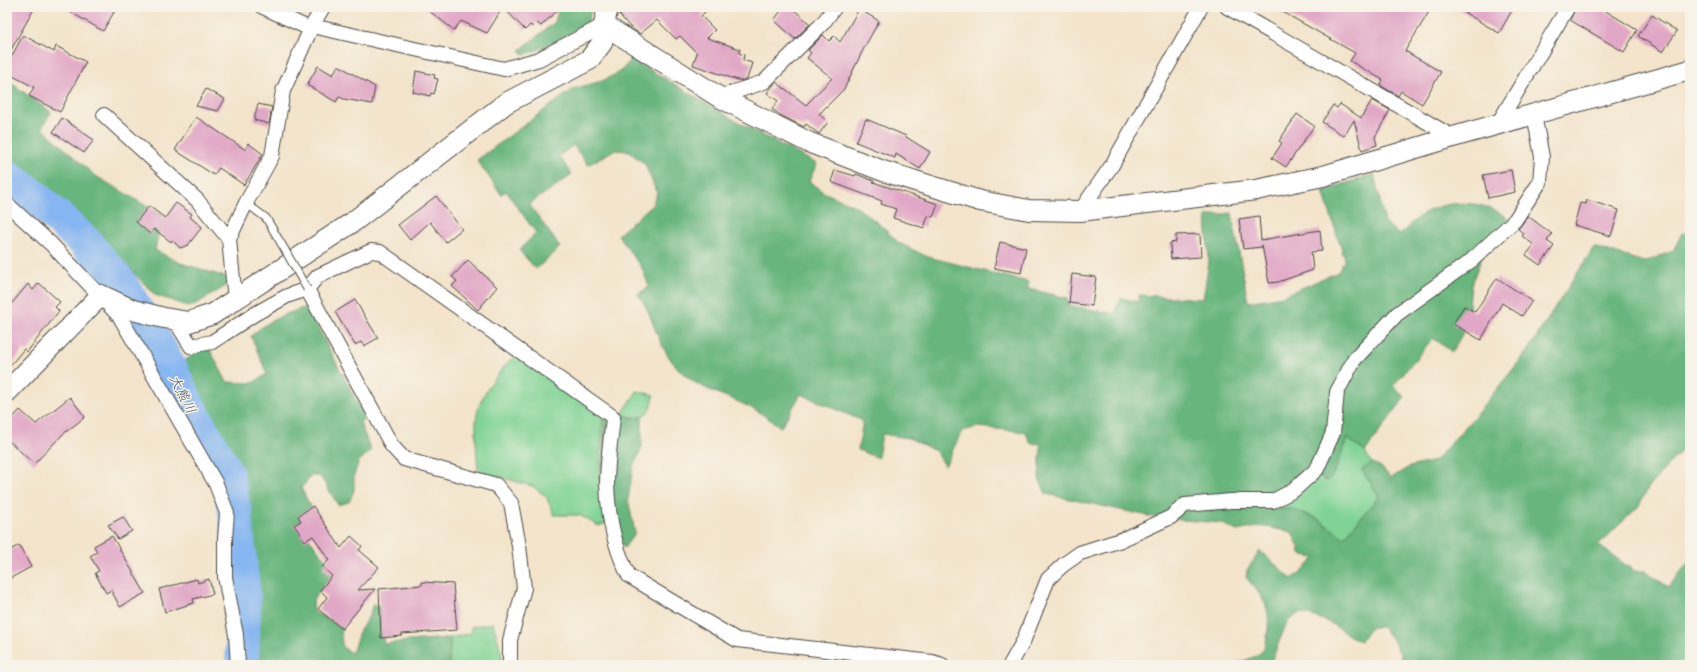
<svg xmlns="http://www.w3.org/2000/svg" width="1697" height="672" viewBox="0 0 1697 672" font-family="Kalam,'Klee One',sans-serif">
<style>
.green{fill:#80d395;stroke:#567f60}
.forest{fill:#68b57e;stroke:#4a7054}
.lines{fill:none;stroke-linecap:round;stroke-linejoin:round}
.river{stroke:#86b6f1;stroke-width:34}
.building{fill:#e1a7c6}
.lane-casing{stroke:#494743;stroke-width:9}
.street-casing{stroke:#494743;stroke-width:16}
.secondary-casing{stroke:#494743;stroke-width:22}
.lane{stroke:#fff;stroke-width:7}
.street{stroke:#fff;stroke-width:14}
.secondary{stroke:#fff;stroke-width:20}
.lane-bridge-casing{stroke:#494743;stroke-width:9;stroke-linecap:butt}
.lane-bridge{stroke:#fff;stroke-width:7}
.labels{text-anchor:middle;stroke-width:3;stroke-linejoin:round;paint-order:stroke}
.water-label{font-size:14px;font-style:italic;fill:#465566;stroke:#f7f3e8}
</style>
<rect width="100%" height="100%" fill="#f7f3e8"/>
<filter id="ink" filterUnits="userSpaceOnUse"><feTurbulence type="fractalNoise" baseFrequency=".025" numOctaves="2"/><feDisplacementMap in="SourceGraphic" scale="8" xChannelSelector="R" yChannelSelector="G"/><feConvolveMatrix kernelMatrix="1 2 1 2 8 2 1 2 1" color-interpolation-filters="sRGB"/></filter>
<filter id="wash" filterUnits="userSpaceOnUse"><feTurbulence type="fractalNoise" baseFrequency=".012" numOctaves="4" result="noise"/><feDisplacementMap in="SourceGraphic" scale="16" xChannelSelector="R" yChannelSelector="G"/><feGaussianBlur stdDeviation="0.9" result="paint"/><feColorMatrix in="noise" values="0 0 0 0 0 0 0 0 0 0 0 0 0 0 0 0 0 1.4 0 .05"/><feComposite in="paint" operator="in"/></filter>
<g filter="url(#wash)">
<rect width="100%" height="100%" fill="#f3e4cb"/>
<g class="green">
<path d="M 517,352 L 603,417 L 599,479 L 602,483 L 606,523 L 599,526 L 579,515 L 554,515 L 546,496 L 532,486 L 478,471 C 477,455 475,439 476,424 C 476,395 500,373 517,352 Z"/>
<path d="M 637,391 L 654,395 C 652,412 642,423 625,415 L 620,417 Z"/>
<polygon points="1347,438 1365,452 1372,463 1362,470 1379,496 1344,538 1318,519 1292,509 1275,509 1275,492 1293,480 1306,466 1326,481 1334,473"/>
<polygon points="493,623 502,655 502,665 449,665 450,638 471,633 471,627"/>
</g>
<g class="forest">
<polygon points="559,7 592,7 588,22 554,43 524,55 520,50 555,22"/>
<path d="M 632,59 L 729,117 L 817,164 L 809,181 L 823,192 L 855,206 L 878,223 L 899,243 L 928,257 L 1028,282 L 1028,289 L 1068,298 L 1067,305 L 1114,314 L 1121,298 L 1138,302 L 1139,295 L 1203,299 L 1209,262 L 1206,216 L 1232,213 L 1248,302 L 1283,296 L 1338,272 L 1345,260 L 1323,191 L 1374,174 L 1385,223 L 1400,235 C 1407,228 1415,219 1423,214 C 1446,199 1481,200 1503,215 C 1508,218 1511,222 1515,226 L 1482,257 L 1471,285 L 1469,306 L 1470,320 L 1452,352 L 1433,338 L 1393,386 L 1405,397 L 1365,452 L 1347,438 L 1334,473 L 1327,481 L 1306,466 L 1293,480 L 1275,492 L 1275,509 L 1292,509 L 1318,519 L 1344,538 L 1379,496 L 1362,470 L 1372,463 L 1381,467 L 1391,478 L 1409,467 L 1435,461 L 1475,416 L 1526,353 L 1594,247 L 1644,262 L 1673,251 L 1682,233 L 1690,231 L 1690,441 L 1650,485 L 1638,507 L 1598,545 L 1634,571 L 1646,571 L 1668,587 L 1690,561 L 1690,665 L 1406,665 L 1393,640 L 1382,627 L 1371,627 L 1361,641 C 1347,636 1343,630 1330,623 C 1320,618 1311,615 1299,613 L 1287,622 L 1271,662 L 1267,665 L 1234,665 C 1242,660 1255,659 1262,651 C 1266,646 1267,636 1268,630 C 1270,602 1262,598 1246,577 L 1247,570 L 1260,551 L 1292,579 L 1301,572 L 1315,558 L 1300,554 L 1299,547 L 1292,532 L 1262,526 L 1237,531 L 1221,523 L 1158,518 L 1046,494 L 1039,478 L 1041,444 L 1030,443 L 1026,432 L 978,427 L 962,431 L 945,466 L 936,451 L 909,438 L 882,434 L 878,458 L 858,450 L 863,421 L 801,394 L 781,427 C 769,419 757,410 745,405 C 712,389 689,388 667,354 C 655,335 651,311 638,294 L 649,287 L 643,270 L 618,235 L 652,205 L 657,193 L 645,164 L 628,151 L 614,150 L 588,165 L 573,145 L 559,156 L 572,175 L 529,204 L 560,247 L 536,269 L 519,250 L 536,233 L 506,191 L 501,194 L 477,160 L 573,89 L 602,81 L 620,72 Z"/>
<polygon points="7,80 51,112 42,128 94,175 162,215 155,250 180,263 236,280 191,307 155,295 79,215 7,165"/>
<path d="M 307,307 L 365,417 L 360,423 L 371,451 L 359,461 L 354,475 L 354,491 L 349,502 L 338,505 L 320,476 L 311,476 L 301,488 L 314,513 L 299,525 L 335,572 L 313,600 L 314,612 L 333,622 L 341,629 L 342,647 L 352,653 L 359,632 L 369,616 L 373,604 L 378,606 L 384,644 L 408,641 L 450,638 L 449,665 L 239,665 L 240,597 L 231,513 L 223,475 L 200,437 L 192,404 L 174,367 L 208,346 L 227,382 L 253,383 L 267,374 L 251,336 C 267,321 286,313 307,307 Z"/>
<polygon points="625,415 633,418 642,417 642,447 633,467 628,499 635,533 624,548 601,477 605,417 620,417"/>
</g>
<g class="lines">
<polyline class="river" points="7,176 36,198 84,241 121,284 163,354 189,407 227,474 235,512 244,600 242,665"/>
</g>
<g id="blocks">
<g class="building">
<polygon points="13,7 35,7 7,57 7,17"/>
<polygon points="62,7 117,7 103,31"/>
<polygon points="424,7 561,7 541,26 537,23 533,27 530,25 525,30 503,7 487,33 461,21 454,30"/>
<polygon points="628,7 710,7 701,16 715,30 707,38 740,49 739,53 744,55 743,60 752,63 747,79 741,81 693,65 697,53 680,36 676,39 657,20 640,34 630,27 619,14"/>
<polygon points="784,7 791,7 810,24 795,39 774,20"/>
<polygon points="1274,7 1432,7 1405,51 1441,72 1422,104 1401,91 1398,96 1380,85 1383,80 1350,61 1355,53"/>
<polygon points="1455,7 1514,7 1499,33"/>
<polygon points="1576,7 1599,7 1637,30 1624,52 1570,20"/>
<polygon points="859,9 879,21 863,50 844,89 819,114 828,122 819,134 806,124 804,127 780,115 772,109 778,101 767,93 776,82 806,105 832,78 807,58 811,53 808,50 823,35 829,41 834,36 840,42"/>
<polygon points="1652,15 1677,31 1663,52 1638,36"/>
<polygon points="23,35 54,52 56,46 86,62 60,112 29,96 34,87 7,73 7,65"/>
<polygon points="338,65 375,87 372,104 344,99 339,97 336,102 307,85 318,66 333,75"/>
<polygon points="416,71 435,75 434,78 438,79 434,94 431,93 430,96 413,92"/>
<polygon points="206,89 225,99 218,111 196,106"/>
<polygon points="1372,100 1390,110 1375,137 1377,145 1362,150 1354,120 1344,136 1322,122 1333,105 1337,108 1340,104 1361,118"/>
<polygon points="258,104 272,107 269,124 254,120"/>
<polygon points="1297,114 1314,126 1286,167 1272,158 1282,143 1279,141"/>
<polygon points="196,117 246,150 248,143 263,154 244,185 219,168 214,175 175,150"/>
<polygon points="62,118 94,140 84,153 53,132"/>
<polygon points="866,119 906,136 906,137 930,152 920,169 896,154 895,158 856,142"/>
<polygon points="835,170 855,176 856,174 874,181 873,182 938,204 933,217 928,216 924,228 893,218 896,209 881,204 882,201 831,182"/>
<polygon points="1511,170 1515,192 1488,198 1483,175"/>
<polygon points="436,196 462,229 446,242 430,222 410,240 398,225"/>
<polygon points="1587,200 1619,210 1611,236 1574,225 1580,203 1586,204"/>
<polygon points="176,203 192,214 190,217 202,227 188,245 180,248 172,240 171,242 154,229 150,234 136,222 149,206 165,218"/>
<polygon points="1259,216 1261,240 1320,230 1322,251 1311,252 1313,270 1278,282 1269,283 1262,245 1262,247 1243,249 1239,219"/>
<polygon points="1528,216 1552,234 1547,241 1554,246 1540,265 1526,255 1534,245 1522,236 1524,234 1518,229"/>
<polygon points="1200,234 1201,257 1171,259 1170,243 1176,242 1176,235"/>
<polygon points="1000,242 1026,248 1021,273 994,268"/>
<polygon points="468,260 497,287 478,310 452,286 457,281 452,277"/>
<polygon points="1072,274 1096,277 1092,306 1069,303"/>
<polygon points="1497,278 1532,301 1522,316 1502,303 1481,340 1453,324 1464,306 1475,312"/>
<polygon points="39,283 60,302 55,307 59,311 27,352 24,349 7,369 7,309 28,284 33,290"/>
<polygon points="355,300 378,338 364,346 361,342 355,345 335,312"/>
<polygon points="70,397 85,417 63,434 34,464 7,439 7,424 20,410 36,424"/>
<polygon points="313,506 341,548 351,536 362,546 359,550 379,567 358,590 375,589 342,629 318,609 327,597 320,590 332,576 322,567 329,560 313,536 305,541 294,525 301,521 298,516"/>
<polygon points="123,517 132,531 118,539 108,525"/>
<polygon points="112,536 145,593 120,607 111,590 106,593 95,573 99,571 90,556 97,552 94,546"/>
<polygon points="19,545 31,567 7,580 7,552"/>
<polygon points="197,579 198,583 209,579 213,594 193,599 194,603 165,612 159,589"/>
<polygon points="422,582 453,584 457,630 402,634 402,636 381,638 379,589 422,585"/>
</g>
</g>
</g>
<g filter="url(#ink)">
<use href="#blocks" fill-opacity="0" stroke="#494743" stroke-width="1"/>
<g class="lines">
<defs>
<polyline id="lane" points="246,203 266,218 285,250"/>
<g id="street">
<polyline points="263,7 306,27 312,26 504,69 539,59 604,25"/>
<polyline points="1227,7 1453,137"/>
<polyline points="719,97 764,82 823,23 835,7"/>
<polyline points="104,115 197,200 229,239"/>
<polyline points="1497,125 1568,7"/>
<polyline points="7,204 51,244 120,317 216,484 227,513 225,539 225,577 236,635 238,665"/>
<polyline points="1080,211 1112,165 1201,7"/>
<path d="M 307,289 L 318,276 L 371,251 L 380,252 L 613,417 C 611,439 607,462 607,484 C 608,515 615,549 629,576 L 737,640 L 932,662 L 942,665"/>
<polyline points="235,300 229,239 246,203 272,156 283,91 312,26 323,7"/>
<polyline points="175,320 191,346 212,342 253,315 287,296 307,289 392,446 404,459 496,485 511,503 519,546 524,588 510,640 510,665"/>
<polyline points="1010,665 1023,642 1048,579 1063,565 1080,553 1121,540 1171,517 1185,505 1231,501 1273,501 1294,490 1317,469 1333,433 1337,392 1354,360 1397,314 1472,260 1515,220 1540,182 1542,157 1534,114"/>
</g>
<g id="secondary">
<polyline points="608,7 604,25 719,97 808,142 883,171 980,201 1029,210 1080,211 1256,190 1323,176 1453,137 1690,70"/>
<polyline points="7,392 101,295 133,310 164,318 189,322 213,314 353,222 506,103 589,60 602,43 604,25"/>
</g>
</defs>
<use href="#lane" class="lane-casing"/>
<use href="#street" class="street-casing"/>
<use href="#secondary" class="secondary-casing"/>
<use href="#lane" class="lane"/>
<use href="#street" class="street"/>
<use href="#secondary" class="secondary"/>
<defs>
<polyline id="lane-bridge" points="285,250 307,289"/>
</defs>
<use href="#lane-bridge" class="lane-bridge-casing"/>
<use href="#lane-bridge" class="lane-bridge"/>
</g>
</g>
<g class="labels">
<g class="water-label">
<text transform="translate(183 394) rotate(63)" y="5">大熊川</text>
</g>
</g>
<rect width="1697" height="672" fill="none" stroke="#f7f3e8" stroke-width="24"/>
</svg>
